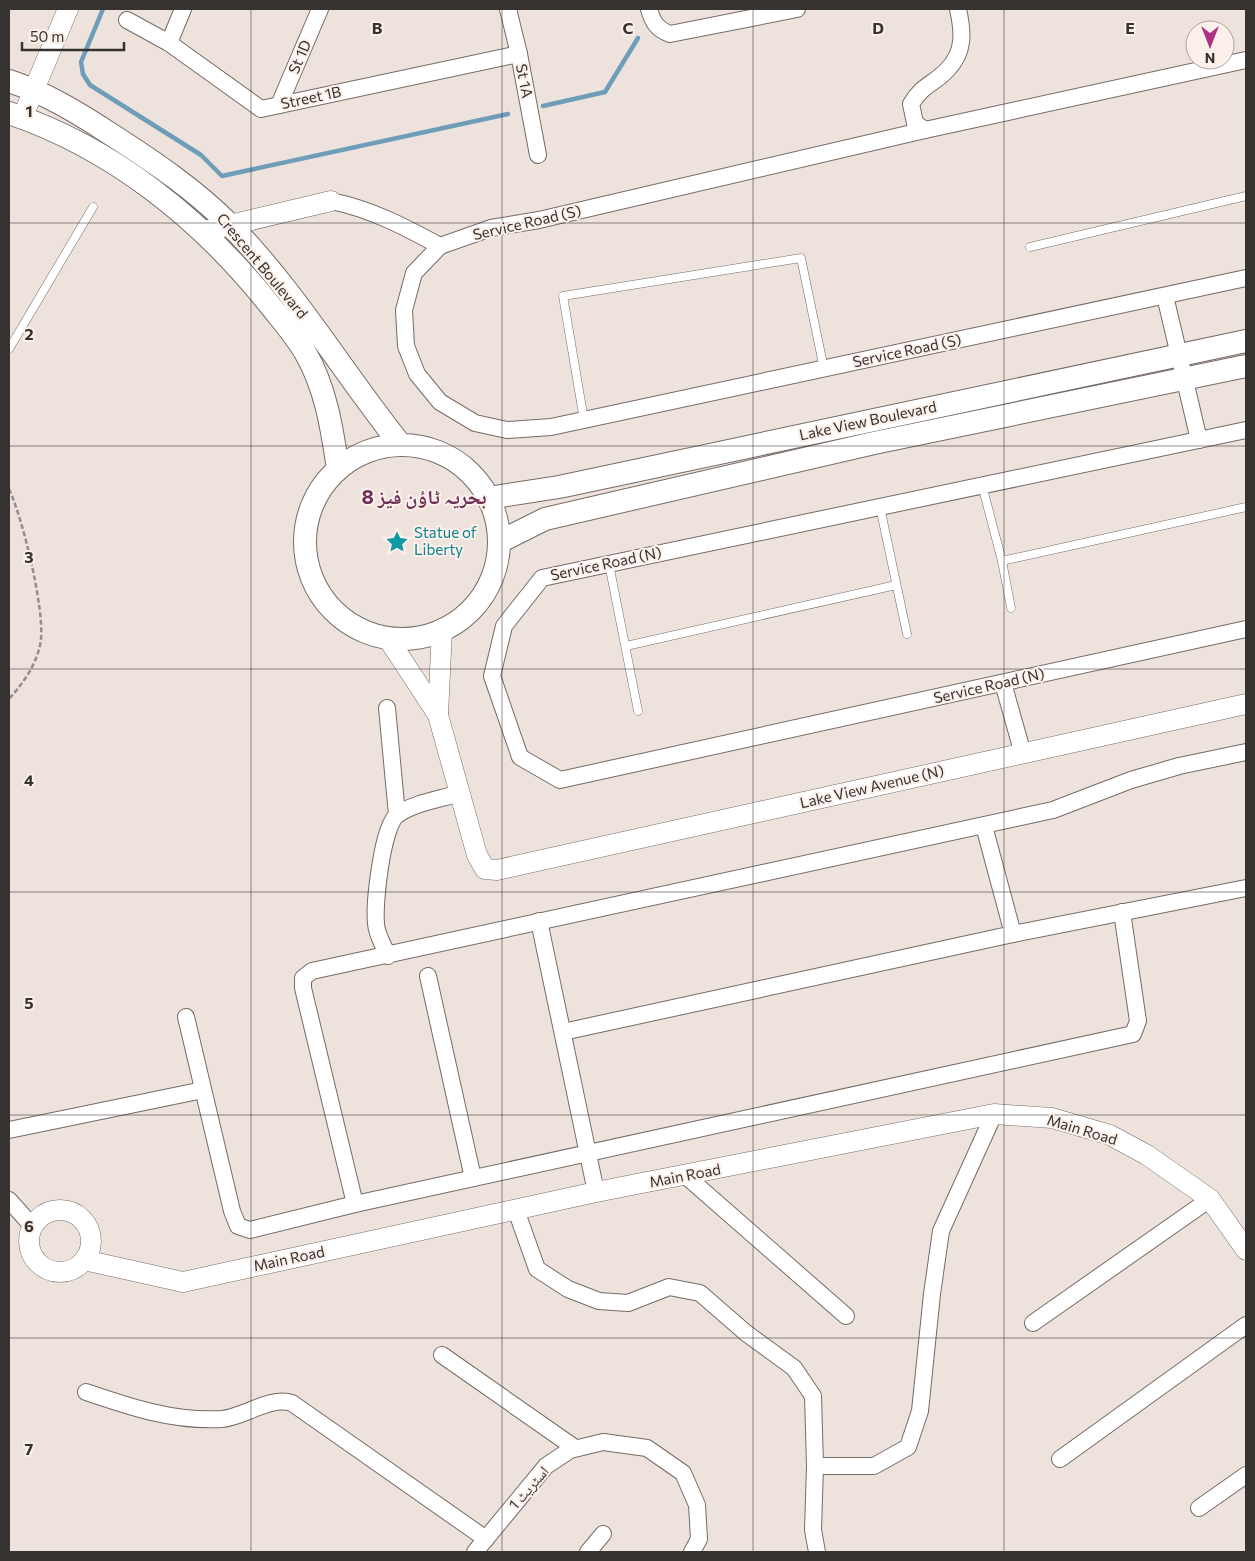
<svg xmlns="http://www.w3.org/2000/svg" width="1255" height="1561" viewBox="0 0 1255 1561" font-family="Commissioner,'Noto Naskh Arabic',sans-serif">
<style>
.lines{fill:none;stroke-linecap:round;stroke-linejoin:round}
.stream{stroke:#6e9dba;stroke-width:4.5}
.service-casing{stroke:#756b66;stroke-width:9}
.minor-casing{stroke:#756b66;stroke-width:18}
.tertiary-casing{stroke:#756b66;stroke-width:21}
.secondary-casing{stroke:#756b66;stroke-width:24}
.path{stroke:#958d88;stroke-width:2.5;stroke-dasharray:5 2.5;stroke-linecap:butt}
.service{stroke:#fff;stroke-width:8}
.minor{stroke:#fff;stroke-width:16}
.tertiary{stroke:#fff;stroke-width:20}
.secondary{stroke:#fff;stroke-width:22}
.grid{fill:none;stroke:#36322f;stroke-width:1;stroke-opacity:0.55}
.labels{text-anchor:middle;stroke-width:4;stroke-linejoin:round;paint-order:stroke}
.street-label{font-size:15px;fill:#36322f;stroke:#fcf0ea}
.culture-label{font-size:15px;fill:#0d838f;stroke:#fcf0ea;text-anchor:start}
.district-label{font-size:20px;font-weight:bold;fill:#6e3057;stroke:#fcf0ea}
.grid-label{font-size:16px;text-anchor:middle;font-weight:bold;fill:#36322f;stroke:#fcf0ea;stroke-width:4;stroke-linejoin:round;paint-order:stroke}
</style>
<rect width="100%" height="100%" fill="#eee3dc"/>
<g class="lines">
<g class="stream">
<polyline points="103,9 81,62 83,74 90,85 201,155 222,176 508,114"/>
<polyline points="543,106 605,92 638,38"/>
</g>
<defs>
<g id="service">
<polyline points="1030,247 1246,196"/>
<polyline points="9,349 93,207"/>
<polyline points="584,420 563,296 801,258 824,369"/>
<polyline points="982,485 1002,561 1011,608"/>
<polyline points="880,507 907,634"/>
<polyline points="1002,561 1246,507"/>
<polyline points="609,564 638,711"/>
<polyline points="626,646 896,585"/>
</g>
<g id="minor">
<polyline points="508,9 519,54 538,155"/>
<path d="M 649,9 C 653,23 657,29 670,34 L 797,9"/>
<polyline points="127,20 169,43 261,109 519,54"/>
<polyline points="169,43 183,9"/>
<polyline points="1246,60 925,130 539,220 491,228 440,246 414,273 404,310 406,346 417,374 440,402 475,423 507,430 551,427 1246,278"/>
<polyline points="279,105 320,9"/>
<path d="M 925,130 L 915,123 L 911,104 C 922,85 934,84 947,70 C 965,52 963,32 958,9"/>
<path d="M 331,201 C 371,209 405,227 440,246"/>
<polyline points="1165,296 1199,440"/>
<polyline points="1246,430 542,578 504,626 492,676 520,757 560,780 1246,629"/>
<polyline points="1003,683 1023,754"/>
<polyline points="387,708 397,815"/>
<polyline points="984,826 1013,934"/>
<polyline points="539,921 596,1192"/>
<path d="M 388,956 C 384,946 376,934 376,923 C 374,904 382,827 397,815 C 413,803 441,799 460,793"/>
<polyline points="428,976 473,1178"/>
<polyline points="186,1017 232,1211 238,1226 250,1230 355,1204 1133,1034 1138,1021 1122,912"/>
<polyline points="563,1032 1013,934 1246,888"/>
<polyline points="9,1130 203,1090"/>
<polyline points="686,1176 846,1316"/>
<polyline points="9,1200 33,1227"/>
<polyline points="355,1204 303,988 303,978 312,971 1053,810 1131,780 1179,766 1246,752"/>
<polyline points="516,1210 537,1269 568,1289 599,1301 628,1303 669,1287 700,1293 746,1333 794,1368 813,1396 815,1466 813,1530 817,1552"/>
<polyline points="1033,1323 1210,1199"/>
<polyline points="442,1355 575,1448"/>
<path d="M 86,1392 C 130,1407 174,1422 222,1419 C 244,1417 270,1396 292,1403 L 486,1539"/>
<polyline points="1060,1459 1246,1325"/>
<polyline points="815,1466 874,1466 908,1447 920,1411 932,1294 941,1231 994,1114"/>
<polyline points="1199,1508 1246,1475"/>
<polyline points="475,1552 546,1466 570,1450 603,1442 647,1448 683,1473 697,1505 699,1539 692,1552"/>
<polyline points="588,1552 603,1534"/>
</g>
<g id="tertiary">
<polyline points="22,118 68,9"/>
<polyline points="205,231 331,201"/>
<polyline points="387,637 438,715 477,855 485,869 497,870 1246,704"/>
<polyline points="438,715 442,629"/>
<circle cx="60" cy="1241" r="31"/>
<polyline points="84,1260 183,1282 596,1192 994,1114 1052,1118 1110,1135 1147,1155 1210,1199 1246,1250"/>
</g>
<g id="secondary">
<path d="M 9,81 C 46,93 80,114 112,135 C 154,162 194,189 229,224 C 293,288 344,374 401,445"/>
<path d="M 9,113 C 113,148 201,219 269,304 C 281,319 295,335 305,352 C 326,388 332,429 338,469"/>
<circle cx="402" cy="542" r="97"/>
<polyline points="488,498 559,487 1246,341"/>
<polyline points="499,542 545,519 874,443 1246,366"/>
</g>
</defs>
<use href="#service" class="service-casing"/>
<use href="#minor" class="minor-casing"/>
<use href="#tertiary" class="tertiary-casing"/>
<use href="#secondary" class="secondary-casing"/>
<path class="path" d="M 9,489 C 23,519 44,607 41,639 C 38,663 24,682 9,699"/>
<use href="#service" class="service"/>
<use href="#minor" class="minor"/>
<use href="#tertiary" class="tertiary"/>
<use href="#secondary" class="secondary"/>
</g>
<path class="grid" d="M 251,9 L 251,1552M 502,9 L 502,1552M 753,9 L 753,1552M 1004,9 L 1004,1552M 9,223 L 1246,223M 9,446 L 1246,446M 9,669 L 1246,669M 9,892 L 1246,892M 9,1115 L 1246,1115M 9,1338 L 1246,1338"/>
<defs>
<symbol id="sight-bare" viewBox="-9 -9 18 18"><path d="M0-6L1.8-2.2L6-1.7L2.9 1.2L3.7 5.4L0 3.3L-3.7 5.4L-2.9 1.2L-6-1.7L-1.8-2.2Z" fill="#0f9aa8" stroke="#fcf0ea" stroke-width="2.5" paint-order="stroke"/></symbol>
</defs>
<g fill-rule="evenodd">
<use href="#sight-bare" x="381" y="526" width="32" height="32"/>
</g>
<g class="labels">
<g class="street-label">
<text transform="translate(300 57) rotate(-67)" y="5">St 1D</text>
<text transform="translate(524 81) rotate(79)" y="5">St 1A</text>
<text transform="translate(311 98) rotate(-12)" y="5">Street 1B</text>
<text transform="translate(527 223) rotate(-13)" y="5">Service Road (S)</text>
<text transform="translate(262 266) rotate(50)" y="5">Crescent Boulevard</text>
<text transform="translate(907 351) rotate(-12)" y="5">Service Road (S)</text>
<text transform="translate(868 421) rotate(-12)" y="5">Lake View Boulevard</text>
<text transform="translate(606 564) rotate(-12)" y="5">Service Road (N)</text>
<text transform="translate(989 686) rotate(-13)" y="5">Service Road (N)</text>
<text transform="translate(872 787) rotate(-13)" y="5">Lake View Avenue (N)</text>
<text transform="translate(1082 1130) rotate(17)" y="5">Main Road</text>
<text transform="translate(685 1176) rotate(-11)" y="5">Main Road</text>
<text transform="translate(289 1259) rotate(-12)" y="5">Main Road</text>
<text transform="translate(529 1488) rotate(-49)" y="5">اسٹریٹ 1</text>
</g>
<g class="culture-label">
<text x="414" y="538">Statue of<tspan x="414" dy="17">Liberty</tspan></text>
</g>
<g class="district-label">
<text x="424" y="504">بحریہ ٹاؤن فیز 8</text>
</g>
</g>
<g class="grid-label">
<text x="377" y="34">B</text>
<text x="628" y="34">C</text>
<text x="878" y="34">D</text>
<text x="1130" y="34">E</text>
<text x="29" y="117">1</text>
<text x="29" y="340">2</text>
<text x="29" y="563">3</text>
<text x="29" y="786">4</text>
<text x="29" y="1009">5</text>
<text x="29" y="1232">6</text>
<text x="29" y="1455">7</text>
</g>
<rect width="1255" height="1561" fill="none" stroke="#36322f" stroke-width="20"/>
<g transform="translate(1210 45) rotate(180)"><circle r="24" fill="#fcf0ea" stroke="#ada49f"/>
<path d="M0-4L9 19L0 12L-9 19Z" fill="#ad3284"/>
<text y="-8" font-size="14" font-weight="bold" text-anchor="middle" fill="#36322f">N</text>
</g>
<path d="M22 42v8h102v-8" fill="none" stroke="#36322f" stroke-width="2.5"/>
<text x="30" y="42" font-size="15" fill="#36322f" stroke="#fcf0ea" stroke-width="4" paint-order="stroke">50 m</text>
</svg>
